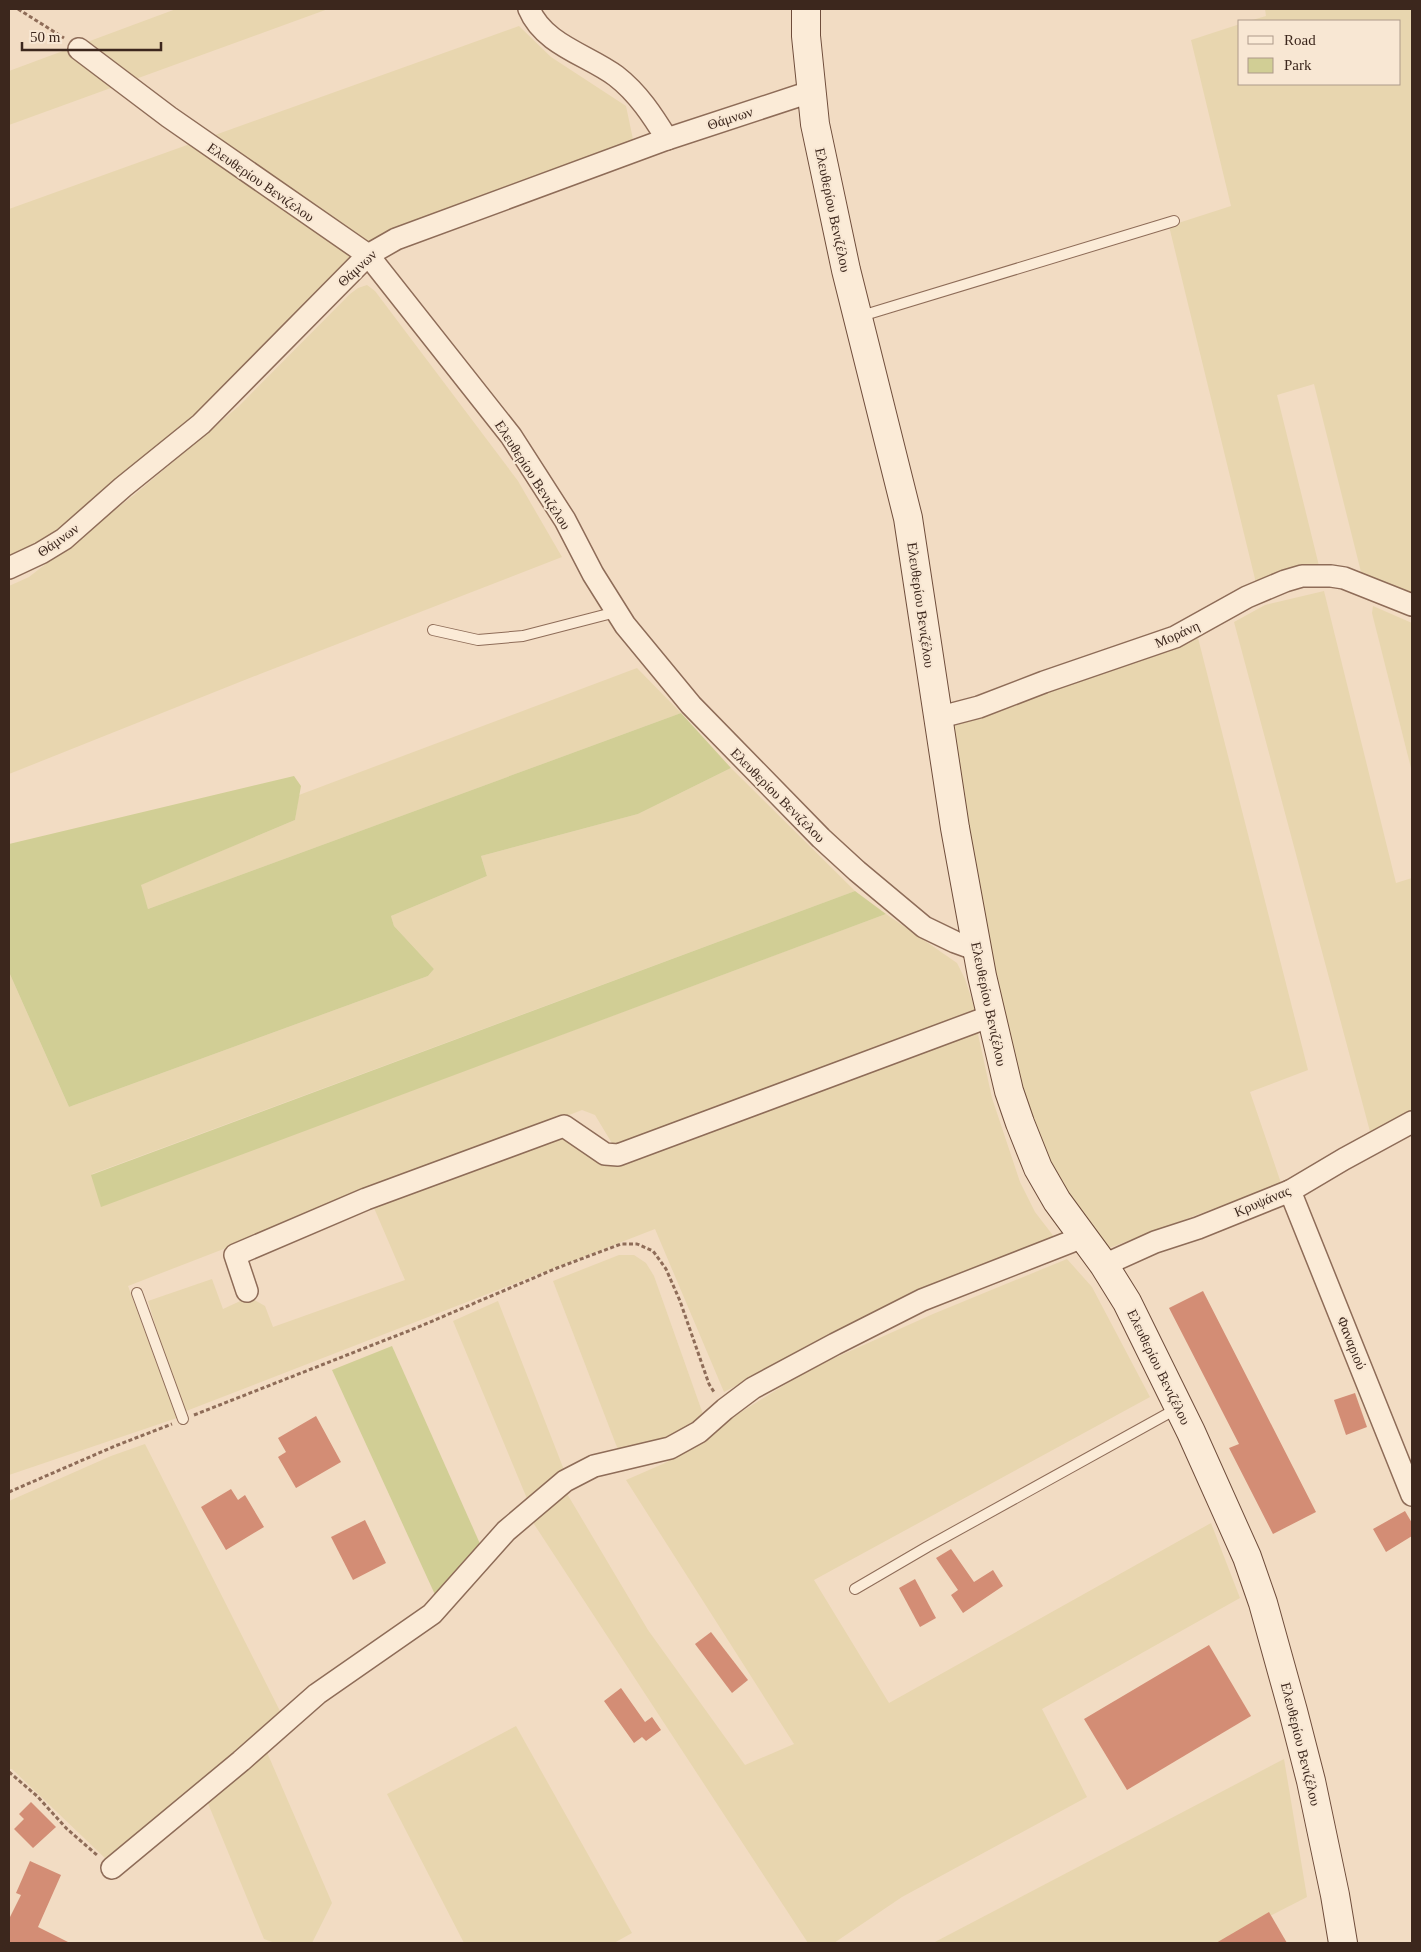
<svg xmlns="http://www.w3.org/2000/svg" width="1421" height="1952" viewBox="0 0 1421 1952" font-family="'Times New Roman',serif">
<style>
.farmland{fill:#e8d6af}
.green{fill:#d1ce95}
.building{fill:#d38d75}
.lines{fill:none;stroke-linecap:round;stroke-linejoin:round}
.lane-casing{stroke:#8e6c58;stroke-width:12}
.street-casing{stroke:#8e6c58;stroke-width:24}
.secondary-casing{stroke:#6f4d3b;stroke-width:30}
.path{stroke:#8e6c58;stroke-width:3;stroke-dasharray:4 2.5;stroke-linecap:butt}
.lane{stroke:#fbebd7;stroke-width:10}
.street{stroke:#fbebd7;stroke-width:21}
.secondary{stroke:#fbebd7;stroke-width:28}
.labels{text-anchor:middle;stroke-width:4;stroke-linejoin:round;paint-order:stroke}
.street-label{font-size:14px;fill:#3c271d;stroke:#f8e7d3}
</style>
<rect width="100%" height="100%" fill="#f2dcc3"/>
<g class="farmland">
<polygon points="176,9 328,9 9,125 9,71"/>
<polygon points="1265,9 1412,9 1412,601 1363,580 1314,384 1277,395 1320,570 1256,583 1169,226 1231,206 1191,40 1240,24 1240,84 1400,84 1400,21 1249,21 1266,16"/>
<polygon points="519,26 551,57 626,106 634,144 389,235 215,400 50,539 9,558 9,209"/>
<polygon points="367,285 375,291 518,481 562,557 260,674 9,774 9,586 29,577 134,495 239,406 350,294 358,288"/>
<polygon points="1324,591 1396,883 1412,878 1412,1114 1372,1139 1234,622 1265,605"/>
<polygon points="1373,606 1412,623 1412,772 1372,613"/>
<polygon points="1198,638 1308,1070 1250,1092 1281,1183 1104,1250 1059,1187 1019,1089 986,948 949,728"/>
<polygon points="637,668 681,713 148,909 140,885 295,820 299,795"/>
<polygon points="731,768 855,891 92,1174 101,1206 886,914 957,963 965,979 977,1015 616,1150 595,1115 582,1110 128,1286 177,1418 9,1475 9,972 69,1107 428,976 434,969 394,926 391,916 487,876 481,856 638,814"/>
<polygon points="976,1025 992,1098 1020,1182 1035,1212 1055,1238 884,1310 724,1392 655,1229 181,1413 148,1301 212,1279 223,1309 249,1297 265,1306 273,1327 405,1280 371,1201 560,1132 613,1165"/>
<polygon points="619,1255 634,1255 646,1263 654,1276 704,1417 690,1432 620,1455 553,1281"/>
<polygon points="1067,1259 1092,1287 1150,1397 814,1580 889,1703 1211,1523 1240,1598 1042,1709 1087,1797 902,1897 834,1943 808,1943 532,1521 566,1492 648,1630 745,1765 794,1744 626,1480 665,1463 699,1443 725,1422 810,1369 933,1314"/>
<polygon points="498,1301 566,1475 528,1501 453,1321"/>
<polygon points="145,1444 280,1711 194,1789 107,1860 12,1769 9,1769 9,1501 111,1456"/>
<polygon points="516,1726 632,1933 614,1943 464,1943 387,1794"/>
<polygon points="266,1750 332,1903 312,1943 275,1943 264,1939 207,1801"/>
<polygon points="1284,1759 1307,1897 1217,1943 933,1943"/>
</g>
<g class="green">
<polygon points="681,713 731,768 638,814 481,856 487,876 391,916 394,926 434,969 428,976 69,1107 9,972 9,844 294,776 301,786 295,820 141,885 148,909"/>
<polygon points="855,891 886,914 101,1207 91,1175"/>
<polygon points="392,1346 481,1546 437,1599 332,1370"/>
</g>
<g class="building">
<polygon points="1203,1291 1316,1512 1273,1534 1229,1448 1239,1444 1169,1308"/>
<polygon points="1355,1393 1367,1427 1346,1435 1334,1400"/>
<polygon points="316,1416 341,1462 296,1488 278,1457 286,1452 278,1438"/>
<polygon points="231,1489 238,1500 245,1495 264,1527 226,1550 201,1507"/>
<polygon points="1405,1511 1412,1523 1412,1536 1386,1552 1373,1529"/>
<polygon points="365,1520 386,1563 353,1580 331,1537"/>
<polygon points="951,1549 974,1582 993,1570 1003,1586 963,1613 951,1595 958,1590 936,1558"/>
<polygon points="915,1579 936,1618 920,1627 899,1588"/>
<polygon points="711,1632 748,1680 732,1693 695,1644"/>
<polygon points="1209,1645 1251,1716 1127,1790 1084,1719"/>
<polygon points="621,1688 645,1722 652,1717 661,1730 646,1741 642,1737 634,1743 604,1701"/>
<polygon points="31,1802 56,1827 33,1848 14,1829 24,1819 19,1814"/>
<polygon points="30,1861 61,1875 38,1927 70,1943 9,1943 9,1919 21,1895 16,1893"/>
<polygon points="1269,1912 1287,1943 1216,1943"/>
</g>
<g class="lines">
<defs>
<g id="lane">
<polyline points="858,317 1174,221"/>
<polyline points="433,630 478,640 523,636 616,612"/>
<polyline points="137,1293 183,1419"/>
<polyline points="855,1589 927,1547 1178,1408"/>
</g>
<g id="street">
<path d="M 529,9 C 544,45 588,55 616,76 C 638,93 653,116 667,139"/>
<polyline points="79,49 169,117 368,255 511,436 565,520 593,574 625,625 691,705 821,838 857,871 924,927 955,942 977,950"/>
<polyline points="9,568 41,553 64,539 123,487 201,424 368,255 396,239 667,139 813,91"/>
<polyline points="937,718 979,707 1044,682 1175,637 1247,597 1285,581 1302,576 1331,576 1344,578 1412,605"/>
<polyline points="1290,1191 1412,1495"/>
<polyline points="1104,1265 1155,1242 1198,1228 1290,1191 1344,1159 1412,1122"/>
<polyline points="247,1291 235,1255 366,1199 564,1126 605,1154 618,1155 991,1016"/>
<polyline points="112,1868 241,1761 317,1694 432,1614 506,1531 565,1481 594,1466 670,1448 699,1432 725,1409 753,1388 835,1344 922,1300 1083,1237"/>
</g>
<polyline id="secondary" points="806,9 806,36 815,124 846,270 908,518 955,828 982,976 1009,1091 1020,1123 1038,1168 1057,1201 1104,1265 1127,1302 1191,1432 1247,1557 1263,1603 1293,1711 1311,1781 1335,1895 1343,1943"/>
</defs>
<use href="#lane" class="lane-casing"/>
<use href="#street" class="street-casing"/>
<use href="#secondary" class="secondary-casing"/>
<g class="path">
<polyline points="18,9 64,38"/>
<polyline points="194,1415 416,1328 557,1268 621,1244 637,1244 653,1251 666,1269 680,1301 709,1384 714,1392"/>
<polyline points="9,1492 115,1446 172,1424"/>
<polyline points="9,1772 37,1796 67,1829 97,1855"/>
</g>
<use href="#lane" class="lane"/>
<use href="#street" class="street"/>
<use href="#secondary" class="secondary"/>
</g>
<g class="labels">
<g class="street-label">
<text transform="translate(730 118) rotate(-18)" y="5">Θάμνων</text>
<text transform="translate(261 182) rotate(35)" y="5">Ελευθερίου Βενιζελου</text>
<text transform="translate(833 210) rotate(78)" y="5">Ελευθερίου Βενιζέλου</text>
<text transform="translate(357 268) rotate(-43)" y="5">Θάμνων</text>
<text transform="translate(533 475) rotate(57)" y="5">Ελευθερίου Βενιζελου</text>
<text transform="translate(58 540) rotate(-35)" y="5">Θάμνων</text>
<text transform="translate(921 605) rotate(82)" y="5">Ελευθερίου Βενιζέλου</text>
<text transform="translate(1177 634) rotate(-24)" y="5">Μοράνη</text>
<text transform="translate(778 795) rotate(45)" y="5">Ελευθερίου Βενιζελου</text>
<text transform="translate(989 1004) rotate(78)" y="5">Ελευθερίου Βενιζέλου</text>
<text transform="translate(1262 1201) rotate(-23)" y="5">Κρυψάνας</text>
<text transform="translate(1352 1343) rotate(68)" y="5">Φαναριού</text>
<text transform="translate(1159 1367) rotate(64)" y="5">Ελευθερίου Βενιζέλου</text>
<text transform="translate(1301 1744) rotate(76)" y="5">Ελευθερίου Βενιζέλου</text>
</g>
</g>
<rect width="1421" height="1952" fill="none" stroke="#3c271d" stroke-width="20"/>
<rect x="1238" y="20" width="162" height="65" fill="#f8e7d3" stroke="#ad9a8a"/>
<rect x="1248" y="36" width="25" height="8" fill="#fbebd7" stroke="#ad9a8a"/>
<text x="1284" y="45" font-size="15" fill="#3c271d">Road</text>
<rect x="1248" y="58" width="25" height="15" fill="#d1ce95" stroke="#ad9a8a"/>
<text x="1284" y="70" font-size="15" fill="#3c271d">Park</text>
<path d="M22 42v8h139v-8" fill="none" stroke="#3c271d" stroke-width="2.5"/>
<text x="30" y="42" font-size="15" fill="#3c271d" stroke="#f8e7d3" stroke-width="4" paint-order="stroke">50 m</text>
</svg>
